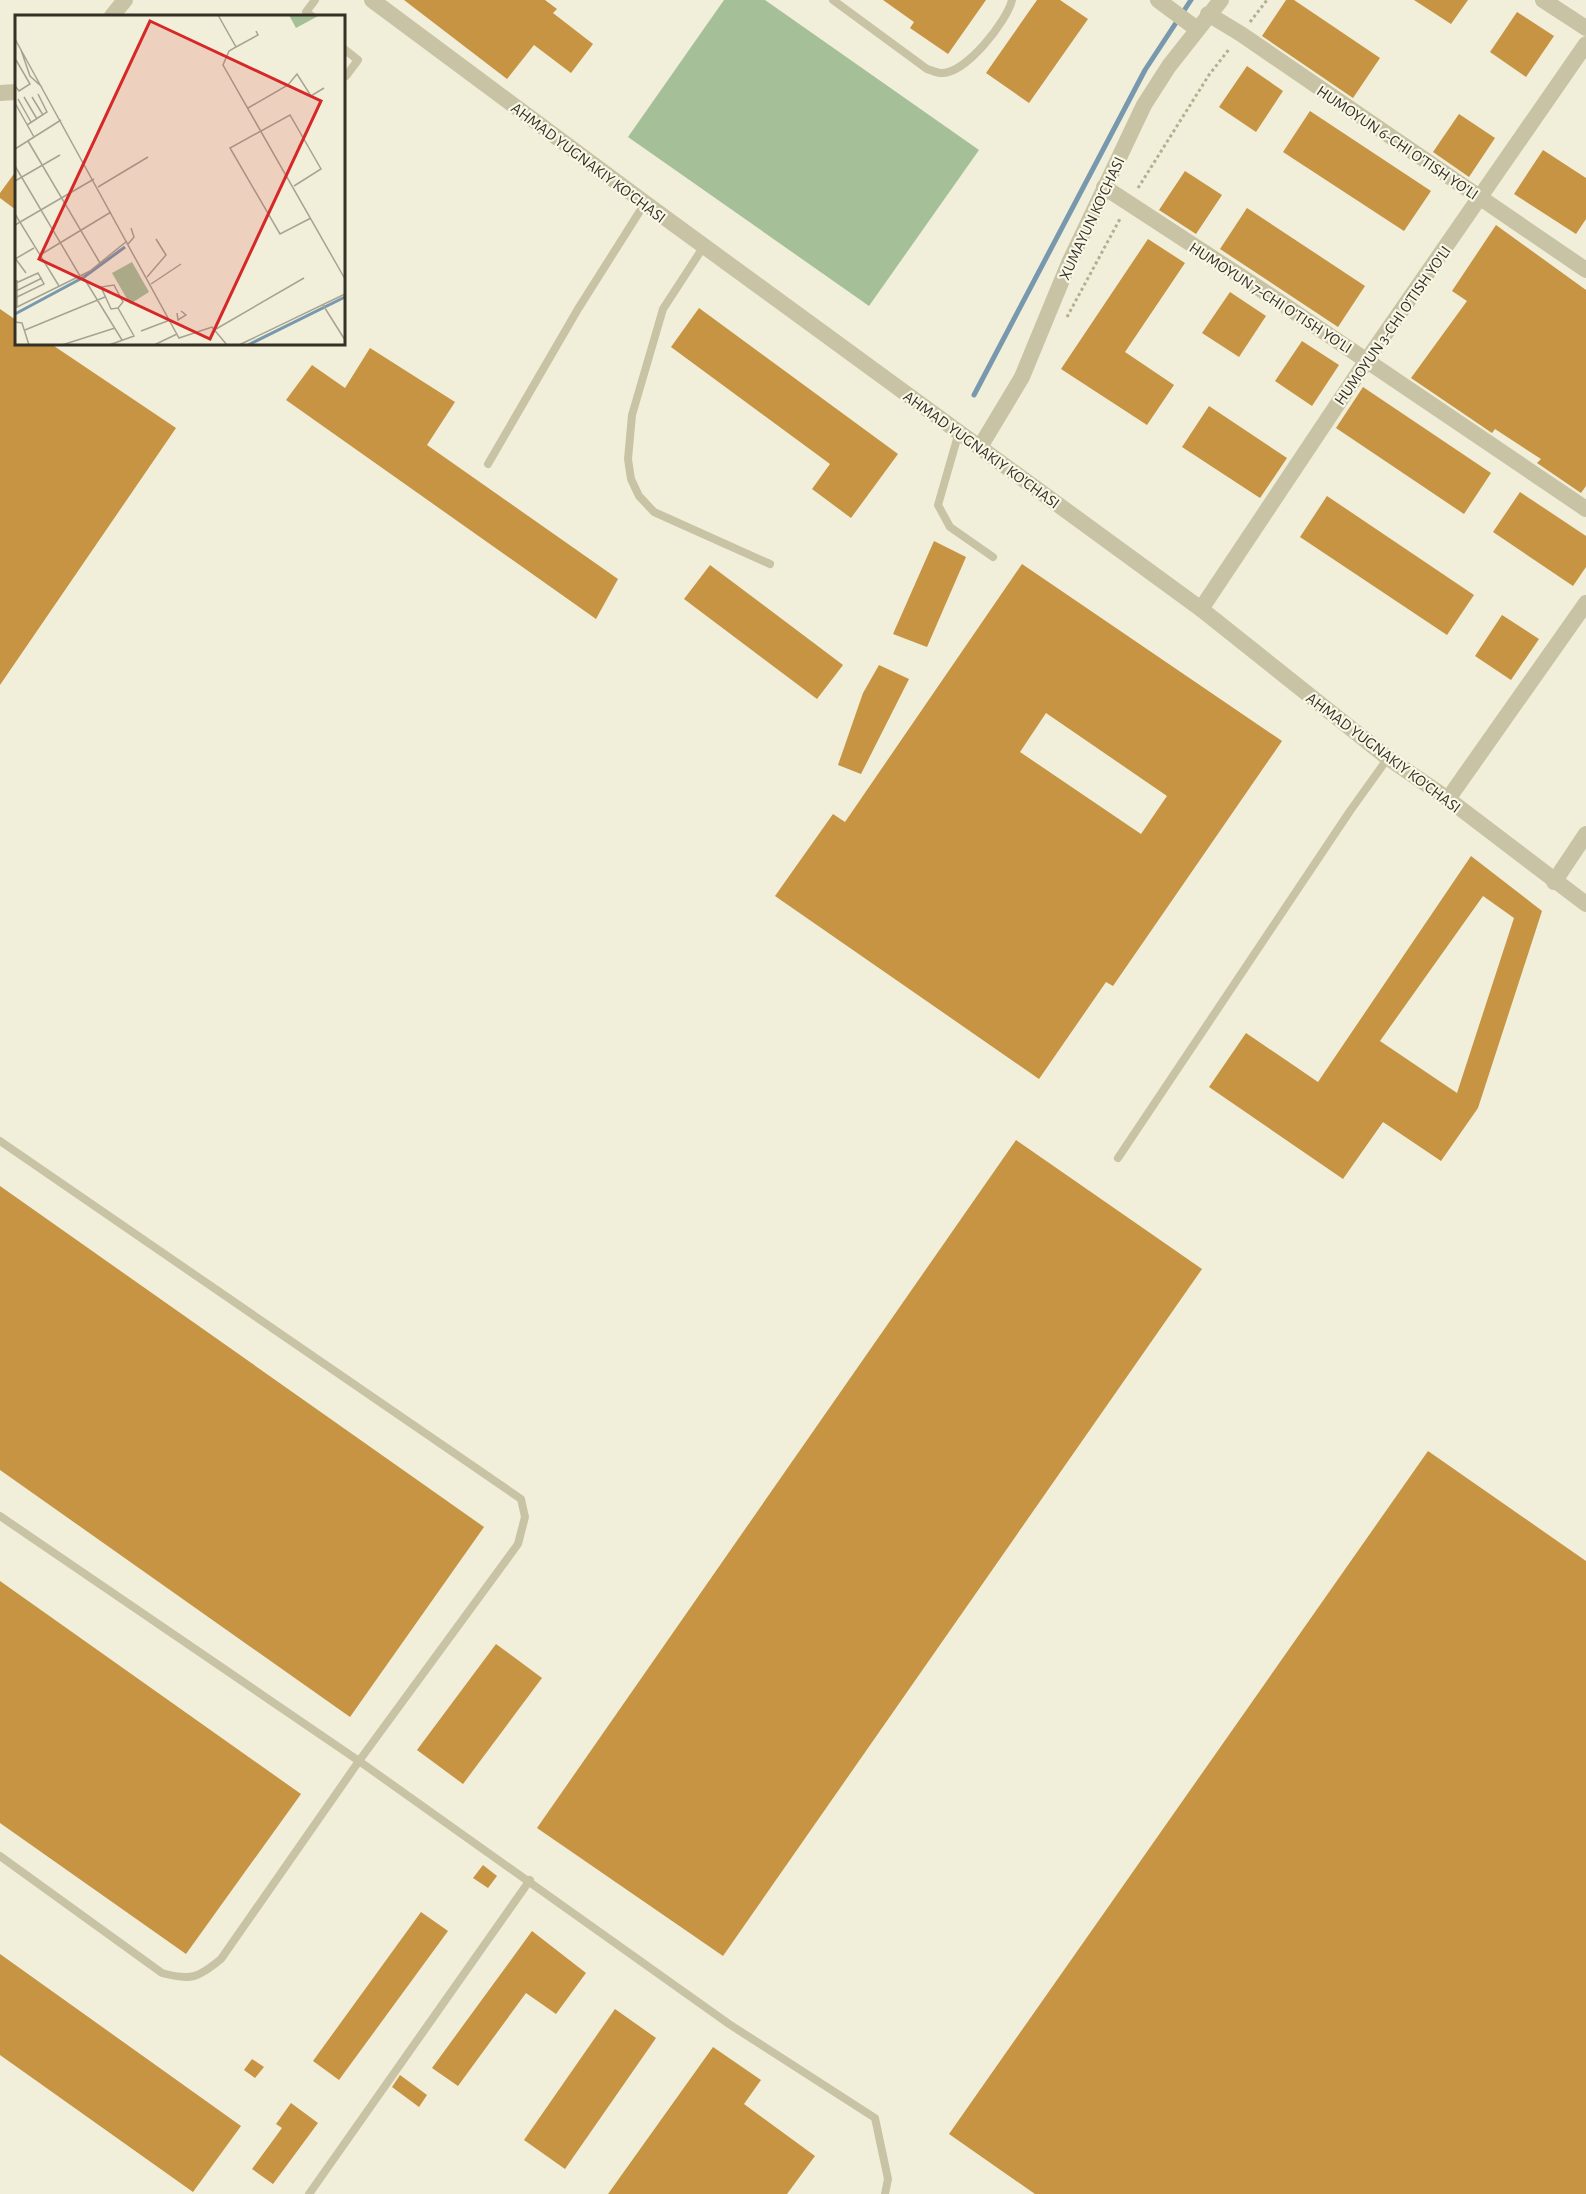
<svg xmlns="http://www.w3.org/2000/svg" width="1586" height="2194" viewBox="0 0 1586 2194" font-family="'Alegreya Sans',sans-serif">
<style>
.pitch{fill:#a5c099}
.lines{fill:none;stroke-linecap:round;stroke-linejoin:round}
.stream{stroke:#7898ae;stroke-width:5}
.building{fill:#c69442;fill-rule:evenodd}
.path{stroke:#b5ae8f;stroke-width:3;stroke-dasharray:3 3;stroke-linecap:butt}
.service{stroke:#c9c3a5;stroke-width:8}
.minor{stroke:#c9c3a5;stroke-width:16}
.labels{text-anchor:middle;stroke-width:4.5;stroke-linejoin:round;paint-order:stroke}
.street-label{font-size:16px;fill:#353026;stroke:#f9f7e5}
.inset-river{fill:none;stroke:#7898ae;stroke-width:3}
.inset-road{fill:none;stroke:#a6a391;stroke-width:1.5}
.view{fill:#d62828;fill-opacity:0.15;stroke:#d62828;stroke-width:3}
.inset-edge{fill:none;stroke:#353026;stroke-width:3}
</style>
<rect width="100%" height="100%" fill="#f1efd9"/>
<polygon class="pitch" points="724,0 765,0 979,150 869,306 628,137"/>
<g class="lines">
<polyline class="stream" points="974,395 1145,70 1191,0"/>
</g>
<g class="building">
<polygon points="404,0 545,0 557,9 553,13 593,44 571,73 534,45 507,79"/>
<polygon points="883,0 986,0 948,54 910,28 914,22"/>
<polygon points="1037,0 1060,0 1088,19 1029,103 986,73"/>
<polygon points="1286,0 1294,0 1380,58 1353,98 1262,36"/>
<polygon points="1414,0 1468,0 1451,24"/>
<polygon points="1517,12 1554,36 1526,77 1490,52"/>
<polygon points="1247,66 1283,91 1256,132 1219,107"/>
<polygon points="1310,111 1431,191 1404,231 1283,152"/>
<polygon points="1459,114 1495,138 1469,177 1433,152"/>
<polygon points="1543,150 1586,178 1586,219 1576,234 1514,194"/>
<polygon points="16,171 16,210 0,198 0,193"/>
<polygon points="1185,171 1222,195 1196,234 1159,210"/>
<polygon points="1247,208 1365,286 1338,327 1220,249"/>
<polygon points="1496,225 1586,290 1586,486 1581,493 1537,463 1541,459 1495,429 1492,433 1411,378 1467,301 1452,291"/>
<polygon points="1148,239 1185,263 1125,352 1174,385 1147,425 1061,369"/>
<polygon points="1230,292 1266,316 1239,357 1202,333"/>
<polygon points="699,308 898,454 851,518 812,489 830,464 671,347"/>
<polygon points="0,309 16,320 16,344 51,344 176,428 0,685"/>
<polygon points="1302,341 1339,365 1312,406 1275,381"/>
<polygon points="370,348 455,402 427,445 618,579 596,619 286,400 312,365 345,388"/>
<polygon points="1363,387 1491,473 1464,514 1336,428"/>
<polygon points="1209,406 1287,458 1260,498 1182,447"/>
<polygon points="1520,492 1586,536 1586,567 1573,586 1493,532"/>
<polygon points="1327,496 1474,595 1447,635 1300,537"/>
<polygon points="934,541 966,557 927,647 893,634"/>
<path d="M 1022,564 L 1282,741 L 1113,986 L 1106,982 L 1039,1079 L 775,896 L 833,814 L 845,822 ZM 1046,713 L 1167,796 L 1141,834 L 1020,752 Z"/>
<polygon points="710,565 843,665 817,699 684,599"/>
<polygon points="1502,615 1539,639 1511,680 1475,656"/>
<polygon points="879,665 909,679 861,774 838,765 863,693"/>
<path d="M 1471,856 L 1542,911 L 1478,1108 L 1441,1161 L 1383,1122 L 1343,1179 L 1209,1087 L 1246,1033 L 1318,1082 ZM 1483,896 L 1514,918 L 1457,1093 L 1380,1041 Z"/>
<polygon points="1016,1140 1202,1269 723,1956 537,1828"/>
<polygon points="0,1186 484,1527 350,1717 0,1470"/>
<polygon points="1428,1451 1586,1561 1586,2194 1035,2194 949,2134"/>
<polygon points="0,1581 301,1794 186,1954 0,1823"/>
<polygon points="496,1644 542,1678 463,1784 417,1750"/>
<polygon points="483,1865 497,1876 488,1888 473,1878"/>
<polygon points="421,1912 448,1931 339,2080 313,2061"/>
<polygon points="532,1931 586,1973 556,2014 526,1993 458,2086 432,2068"/>
<polygon points="0,1954 241,2126 193,2192 0,2055"/>
<polygon points="615,2009 656,2038 565,2169 524,2140"/>
<polygon points="713,2047 761,2080 744,2104 815,2156 787,2194 608,2194"/>
<polygon points="252,2059 264,2067 255,2078 244,2070"/>
<polygon points="400,2075 427,2095 419,2107 392,2087"/>
<polygon points="291,2103 318,2123 273,2184 252,2169 282,2128 276,2124"/>
</g>
<g class="lines">
<g class="path">
<polyline points="1250,22 1267,0"/>
<polyline points="1138,188 1209,75 1230,48"/>
<polyline points="1067,317 1121,217"/>
</g>
<g class="service">
<path d="M 833,0 L 927,69 C 931,70 937,73 941,73 C 966,74 1007,21 1012,0"/>
<polyline points="312,16 306,12 315,0"/>
<polyline points="344,49 358,60 346,76"/>
<polyline points="704,246 663,309 632,415 628,459 631,479 639,496 654,512 770,564"/>
<polyline points="959,432 938,505 950,527 993,557"/>
<polyline points="488,464 578,309 645,203"/>
<path d="M 0,1141 L 521,1499 L 525,1517 L 518,1544 L 359,1761 L 221,1959 C 198,1978 191,1981 162,1973 L 0,1856"/>
<polyline points="1118,1158 1350,811 1388,758"/>
<polyline points="0,1516 359,1761 729,2024 875,2118 888,2179 885,2194"/>
<polyline points="309,2194 530,1880"/>
</g>
<g class="minor">
<polyline points="372,0 645,203 1201,609 1388,758 1448,799 1586,904"/>
<polyline points="1158,0 1197,29"/>
<polyline points="1543,0 1586,28"/>
<polyline points="1208,14 1241,34 1586,270"/>
<polyline points="112,16 125,0"/>
<polyline points="0,93 16,92"/>
<polyline points="1104,187 1271,296 1586,509"/>
<polyline points="980,447 1022,377 1069,263 1144,105 1169,66 1221,0"/>
<polyline points="1201,609 1367,360 1586,44"/>
<polyline points="1448,799 1586,603"/>
<polyline points="1554,882 1586,834"/>
</g>
</g>
<g class="labels">
<g class="street-label">
<text transform="translate(1398 142) rotate(34)" y="6">HUMOYUN 6-CHI O'TISH YO'LI</text>
<text transform="translate(589 162) rotate(37)" y="6">AHMAD YUGNAKIY KO'CHASI</text>
<text transform="translate(1091 218) rotate(-65)" y="6">XUMAYUN KO'CHASI</text>
<text transform="translate(1271 297) rotate(33)" y="6">HUMOYUN 7-CHI O'TISH YO'LI</text>
<text transform="translate(1392 325) rotate(-55)" y="6">HUMOYUN 3-CHI O'TISH YO'LI</text>
<text transform="translate(982 449) rotate(36)" y="6">AHMAD YUGNAKIY KO'CHASI</text>
<text transform="translate(1384 752) rotate(37)" y="6">AHMAD YUGNAKIY KO'CHASI</text>
</g>
</g>
<g transform="translate(15 15)">
<rect width="330" height="330" fill="#f1efd9"/>
<path d="M 274,0 L 305,0 L 281,13 Z" fill="#a5c099"/>
<path d="M 117,247 L 134,277 L 115,289 L 97,258 Z" fill="#a5c099"/>
<path class="inset-river" d="M 0,299 L 69,262 L 110,232M 233,330 L 330,282"/>
<path class="inset-road" d="M 203,0 L 221,32 L 214,36 L 208,50 L 330,264M 0,24 L 164,323 L 197,312 L 212,330M 221,32 L 243,20 L 241,16M 6,35 L 15,61 L 27,72M 0,71 L 4,76 L 15,69 L 1,45M 9,82 L 22,104M 17,82 L 28,100M 3,84 L 16,107M 0,88 L 19,122M 233,93 L 273,70 L 282,59 L 296,81 L 309,73M 12,110 L 32,97 L 23,79M 13,126 L 85,248M 0,134 L 46,105M 0,151 L 65,261M 0,166 L 45,140M 279,171 L 306,154 L 275,100 L 215,133 L 265,219 L 296,203M 83,172 L 133,142M 0,199 L 44,271M 0,210 L 79,164M 113,229 L 119,222 L 116,213M 25,240 L 96,197M 0,243 L 11,258M 0,244 L 19,233M 67,260 L 107,325M 132,262 L 151,240 L 141,224M 2,265 L 2,292M 136,269 L 166,249M 1,276 L 27,263M 0,283 L 29,269 L 23,258 L 1,268M 308,290 L 330,325M 0,293 L 75,256 L 112,226M 162,298 L 163,305 L 171,300 L 166,296M 0,307 L 7,308 L 14,330M 201,314 L 289,263M 10,315 L 90,282M 126,316 L 155,305M 47,330 L 100,313M 94,330 L 119,321 L 103,293 L 96,294 L 86,272 L 99,270 L 108,287 L 103,293M 139,330 L 162,319M 224,330 L 330,279"/>
<path class="view" d="M 135,6 L 306,86 L 195,324 L 24,244 Z"/>
<rect width="330" height="330" class="inset-edge"/>
</g>
</svg>
